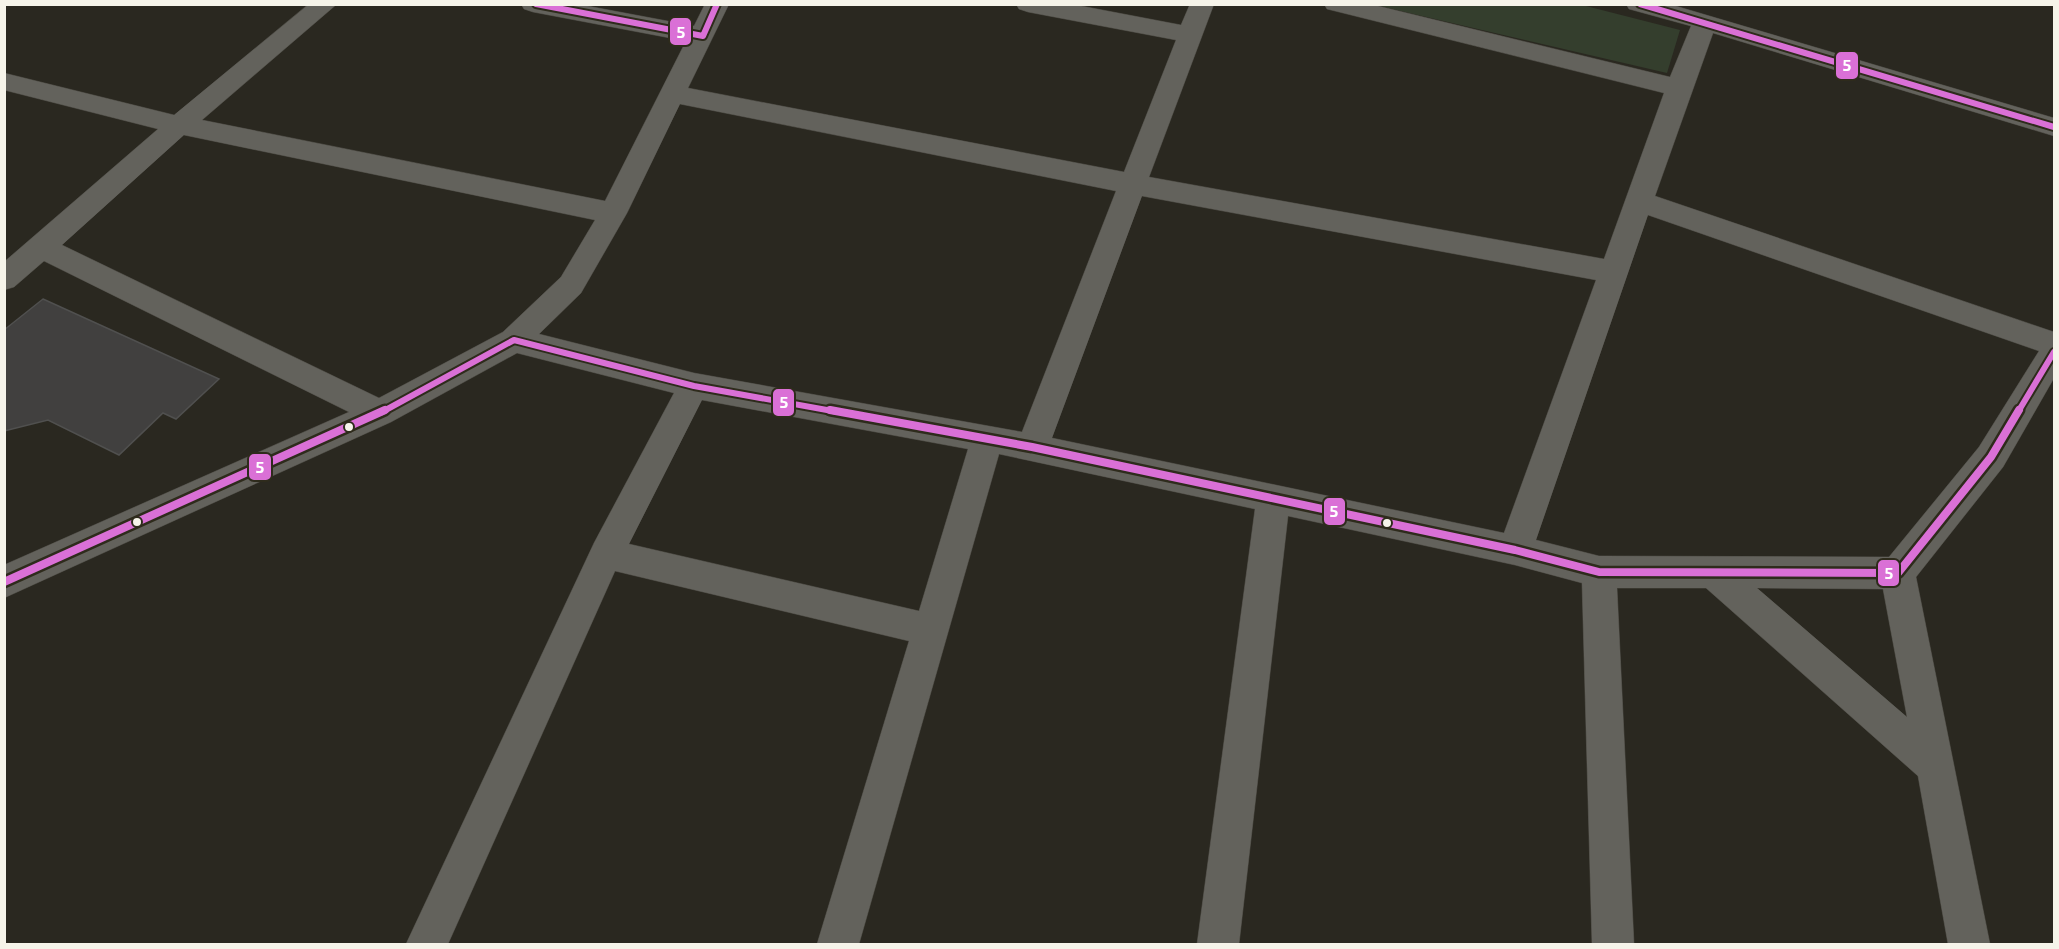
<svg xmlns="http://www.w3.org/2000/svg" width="2059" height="949" viewBox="0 0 2059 949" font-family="'Exo 2',sans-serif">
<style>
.green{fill:#343e2d}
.building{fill:#41403f;stroke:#50504f;stroke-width:1.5}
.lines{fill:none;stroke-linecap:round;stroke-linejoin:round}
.minor-casing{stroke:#48463f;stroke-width:1}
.minor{fill:#63625c;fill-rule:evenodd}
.bus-1-far1-casing{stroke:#2e2b1c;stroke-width:10}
.bus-1-casing{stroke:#2e2b1c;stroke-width:13}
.bus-1-far1{stroke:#da70d6;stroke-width:6}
.bus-1{stroke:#da70d6;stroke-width:8}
.bus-dot{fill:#f6f4ea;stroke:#2e2b1c;stroke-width:2}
.line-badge{stroke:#2e2b1c;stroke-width:2}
.badge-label{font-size:16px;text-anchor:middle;font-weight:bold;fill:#fff}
</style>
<rect width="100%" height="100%" fill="#2a2820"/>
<polygon class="green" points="1375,5 1582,5 1680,30 1667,73"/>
<polygon class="building" points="43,299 219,379 176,419 163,413 119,455 48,420 4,431 4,330"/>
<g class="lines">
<defs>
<path id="minor" d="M 309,4 L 337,4 L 202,120 L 605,201 L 686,41 L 533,12 L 524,9 L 521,4 L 577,4 L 694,26 L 705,4 L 729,4 L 688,88 L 1124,172 L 1176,40 L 1028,12 L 1019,9 L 1016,4 L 1071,4 L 1181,25 L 1190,4 L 1214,4 L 1149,177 L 1604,259 L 1664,93 L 1327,9 L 1324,4 L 1370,4 L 1670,77 L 1691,26 L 1629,9 L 1626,4 L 1669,4 L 2054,118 L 2054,136 L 1713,33 L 1655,196 L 2054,332 L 2054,378 L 2003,467 L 1916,577 L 1990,944 L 1948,944 L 1918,776 L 1706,588 L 1617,588 L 1634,944 L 1592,944 L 1582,583 L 1515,565 L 1288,516 L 1239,944 L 1197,944 L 1255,509 L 999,454 L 859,944 L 817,944 L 909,641 L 615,571 L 448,944 L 406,944 L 594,543 L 674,393 L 517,353 L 391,422 L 4,598 L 4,565 L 349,412 L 44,261 L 14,287 L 4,290 L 4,262 L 158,129 L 4,90 L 4,73 L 174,115 ZM 680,104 L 1116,191 L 1022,432 L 694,373 L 539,334 L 581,293 L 627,213 ZM 184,135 L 595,220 L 561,277 L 503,332 L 379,398 L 62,245 ZM 1142,196 L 1596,280 L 1504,533 L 1052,438 ZM 1648,215 L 2039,351 L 1979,447 L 1889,557 L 1599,556 L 1536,540 ZM 702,400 L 968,449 L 919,611 L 629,544 ZM 1757,588 L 1883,589 L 1907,717 Z"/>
</defs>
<use href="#minor" class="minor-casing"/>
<use href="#minor" class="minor"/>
<defs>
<g id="bus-1-far1">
<polyline points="536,4 703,36 717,4"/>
<polyline points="1640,4 2054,127"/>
<polyline points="382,412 514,340 694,386 838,412"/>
<polyline points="2018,412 2054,352"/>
</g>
<g id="bus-1">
<polyline points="830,410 1032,447 1515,550 1599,572 1898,573 1991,457 2019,410"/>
<polyline points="4,582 385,410"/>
</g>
</defs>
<use href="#bus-1-far1" class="bus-1-far1-casing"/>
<use href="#bus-1" class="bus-1-casing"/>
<use href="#bus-1-far1" class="bus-1-far1"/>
<use href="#bus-1" class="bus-1"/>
</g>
<g class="bus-dot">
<circle cx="349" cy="427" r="5"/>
<circle cx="137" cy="522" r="5"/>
<circle cx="1387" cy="523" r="5"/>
</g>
<g class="line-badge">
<rect x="669" y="17" width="23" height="29" rx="6" fill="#da70d6"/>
<rect x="1835" y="51" width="24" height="29" rx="6" fill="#da70d6"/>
<rect x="772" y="388" width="23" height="29" rx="6" fill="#da70d6"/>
<rect x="248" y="453" width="24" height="28" rx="6" fill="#da70d6"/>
<rect x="1323" y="497" width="23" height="29" rx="6" fill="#da70d6"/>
<rect x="1877" y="559" width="23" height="28" rx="6" fill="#da70d6"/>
</g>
<g class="badge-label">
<text x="681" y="38">5</text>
<text x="1847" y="71">5</text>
<text x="784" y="408">5</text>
<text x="260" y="473">5</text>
<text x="1334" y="517">5</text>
<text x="1889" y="579">5</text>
</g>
<rect width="2059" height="949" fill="none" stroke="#f6f4ea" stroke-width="12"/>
</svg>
